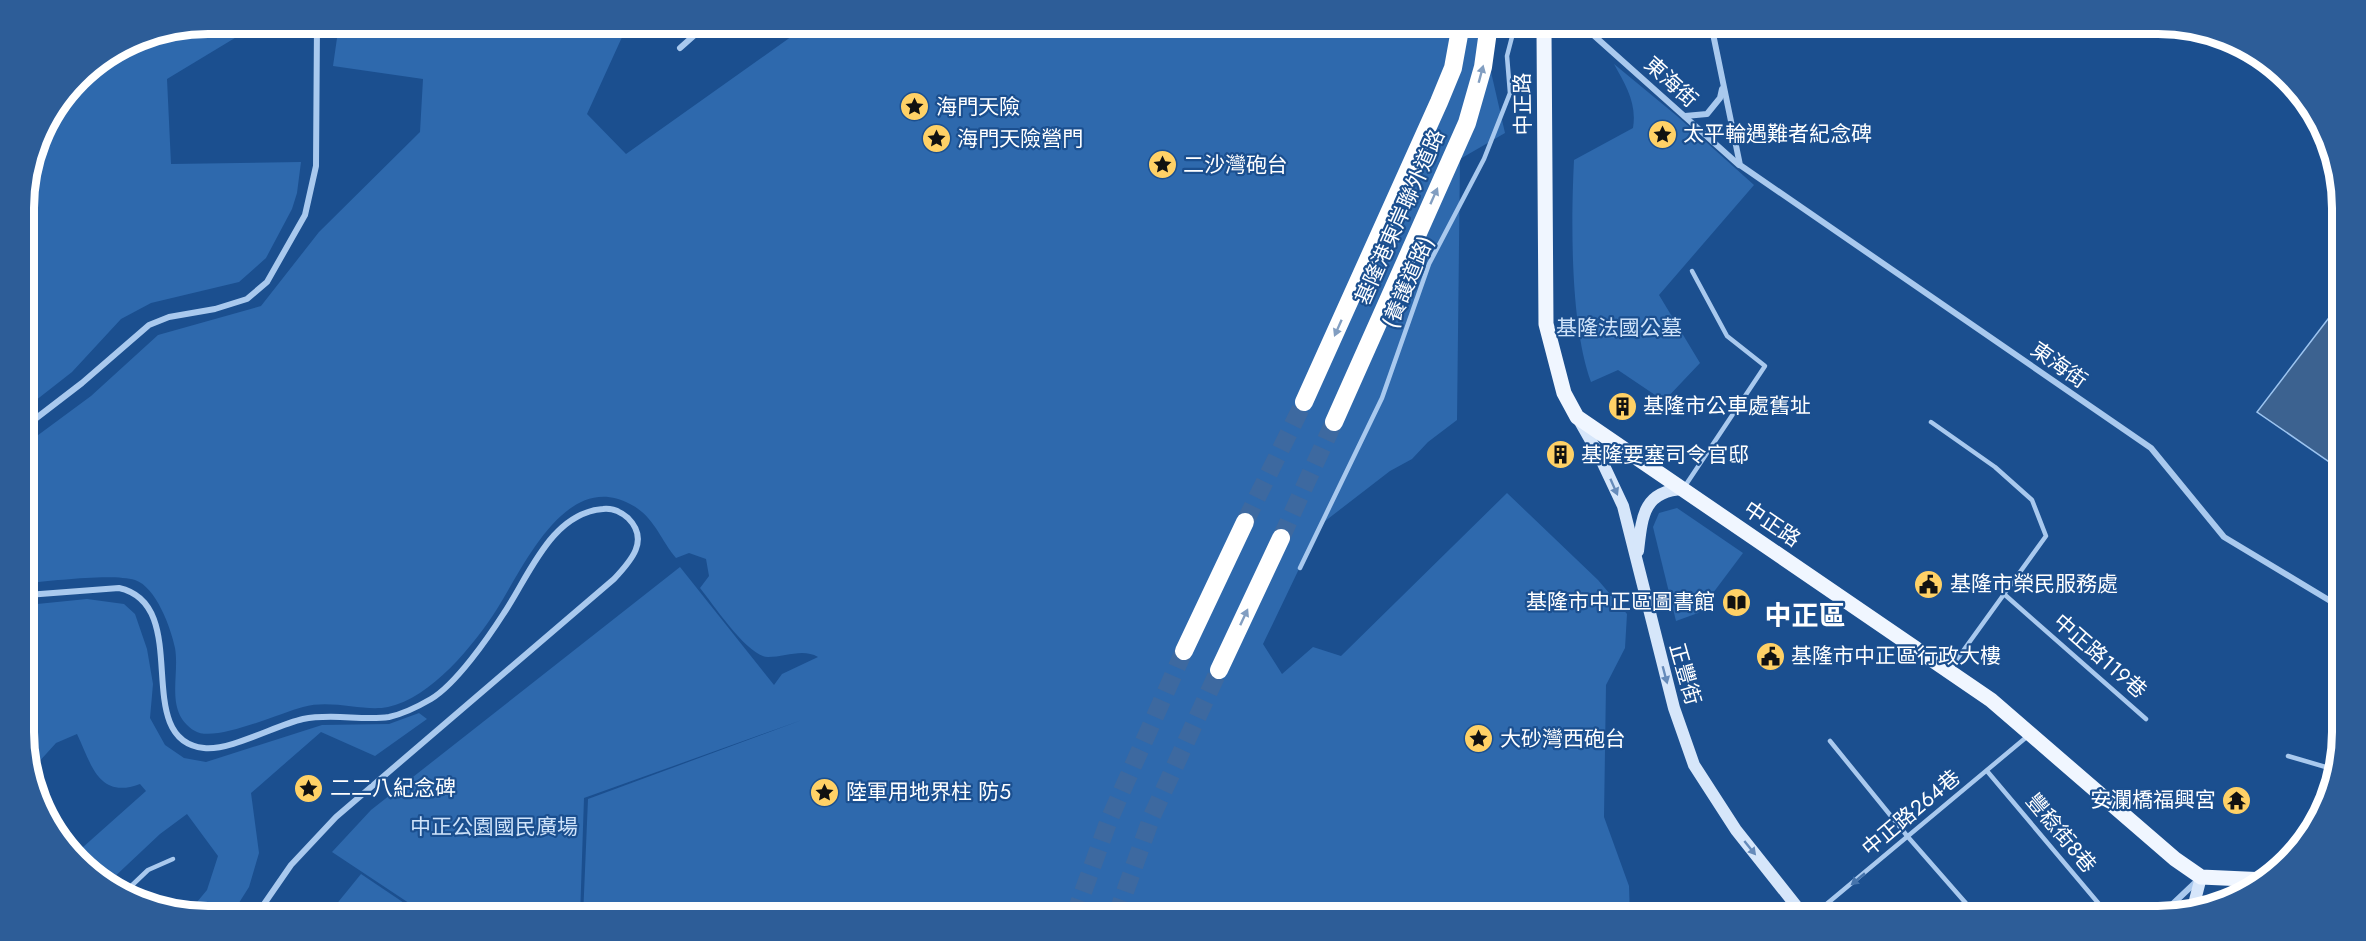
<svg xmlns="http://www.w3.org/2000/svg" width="2366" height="941" viewBox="0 0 2366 941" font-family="Jost,'Noto Sans TC',sans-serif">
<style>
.green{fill:#2e69ad}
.water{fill:#3c6290;stroke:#9cc4f0;stroke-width:1.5}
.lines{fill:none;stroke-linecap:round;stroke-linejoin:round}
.highway-tunnel{stroke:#3d69a0;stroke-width:18;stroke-dasharray:18 9;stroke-linecap:butt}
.lane{stroke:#a9c9ee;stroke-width:4.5}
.street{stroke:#a9c9ee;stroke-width:6}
.secondary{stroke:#d6e6fa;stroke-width:12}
.primary{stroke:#f0f6ff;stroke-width:15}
.highway{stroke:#fff;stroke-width:18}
.oneway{fill:#829ec1}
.oneway2{fill:#668bba}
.oneway3{fill:#4674ac}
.labels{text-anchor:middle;stroke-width:4.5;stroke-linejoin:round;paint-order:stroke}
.street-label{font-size:21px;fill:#fff;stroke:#1b4f8f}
.poi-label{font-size:21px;fill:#fff;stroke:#1b4f8f;text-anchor:start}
.park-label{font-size:21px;fill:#cfe3fa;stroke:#1b4f8f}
.district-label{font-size:27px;font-weight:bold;fill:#fff;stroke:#1b4f8f}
.rim{fill:none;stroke:#fff;stroke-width:8}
</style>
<rect width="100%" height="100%" fill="#1b4f8f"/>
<g class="green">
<polygon points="209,24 258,24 167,79 171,164 301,162 297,193 292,209 266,258 239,282 151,303 121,319 72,372 26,408 24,196 43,127 87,70 138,38"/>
<path d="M 339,24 L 628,24 L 587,114 L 626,154 L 809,24 L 1477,24 L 1483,37 L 1505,133 L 1460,159 L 1457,420 L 1428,442 L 1412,459 L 1390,471 L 1320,525 L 1263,644 L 1282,674 L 1313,647 L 1341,656 L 1507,493 L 1598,580 L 1627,614 L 1625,648 L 1606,685 L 1604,817 L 1629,886 L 1630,917 L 583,917 L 588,799 L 802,720 L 584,798 L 580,917 L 430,917 L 332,852 L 371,810 L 680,567 L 774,685 L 782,674 L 818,657 C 803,648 785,657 768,657 C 748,657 713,604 700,588 L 709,576 L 706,559 L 689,553 L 676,558 C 660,539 654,516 630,504 C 566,469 523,568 497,609 C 474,645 431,698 388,707 C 364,712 332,699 303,707 C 280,713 214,743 195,731 C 164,712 180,677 175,648 C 171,628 156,587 135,580 C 112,573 52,581 27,583 L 26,444 L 91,396 L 158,335 L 261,306 L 319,232 L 420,132 L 423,79 L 333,66 Z"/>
<path d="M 1614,64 L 1677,116 L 1754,185 L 1659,295 L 1700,363 L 1664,401 L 1618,370 L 1591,382 C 1570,324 1571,222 1574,160 L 1633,128 C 1637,103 1626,86 1614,64 Z"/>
<polygon points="1677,508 1743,553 1698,613 1676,621 1653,527 1659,513"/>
<path d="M 87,599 L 124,604 L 135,614 L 147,649 L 153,684 L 150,718 L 165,745 L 184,758 L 206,762 L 322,725 L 389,724 L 419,713 L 427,719 L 375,756 L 321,732 L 251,793 L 259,853 L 249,887 L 230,917 L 209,917 L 173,911 L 192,908 L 207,890 L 218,856 L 187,814 L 160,834 L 110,881 L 73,856 L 146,791 L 140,784 C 98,800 91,763 77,734 L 56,743 L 37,764 L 27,768 L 27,605 Z"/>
<polygon points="361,874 425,917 326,917"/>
</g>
<polygon class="water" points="2341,302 2341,470 2257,412"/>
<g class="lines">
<g class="highway-tunnel">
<polyline points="1245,522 1304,402"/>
<polyline points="1281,538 1334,422"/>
<polyline points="1074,917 1109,820 1184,651"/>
<polyline points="1116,917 1152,816 1219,670"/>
</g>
<g class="lane">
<polyline points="1931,422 1995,467 2032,500 2046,536 1950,669"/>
<polyline points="1685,486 1765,366 1727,336 1692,271"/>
<polyline points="1300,568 1382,398 1429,264 1484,159 1510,93 1507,56 1513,33 1541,31"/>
<polyline points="2004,594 2146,719"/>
<polyline points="1830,741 1908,837 1978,917"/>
<polyline points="2288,756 2336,770"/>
<polyline points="1987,771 2110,917"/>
<polyline points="126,891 148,870 173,859"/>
<polyline points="1811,917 2029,735"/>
</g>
<g class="street">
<polyline points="1581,24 1739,165"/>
<polyline points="1711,24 1740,165 2151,448 2224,537 2342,608"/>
<polyline points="680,48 707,24"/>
<polyline points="1685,116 1707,114 1720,98 1722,89"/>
<polyline points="26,426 82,383 149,325 169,317 215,309 247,299 267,282 305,215 316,166 317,24"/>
<path d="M 27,595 L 119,588 C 195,605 129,740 204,748 C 230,751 276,725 303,719 C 332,713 363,721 389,717 C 403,714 419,706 431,699 C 456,684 488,638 504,613 C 529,576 551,513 603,509 C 612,508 621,512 628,518 C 650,540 631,561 614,579 L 336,817 L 291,865 L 255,917"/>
<polyline points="2159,917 2198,880"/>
</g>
<g class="secondary">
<polyline points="1578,418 1599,455 1623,506 1674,708 1694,765 1736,830 1805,917"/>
<path d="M 1638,551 C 1642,517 1643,491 1683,489"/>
<polyline points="2192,912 2201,877"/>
</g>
<polyline class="primary" points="1541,24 1544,31 1546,324 1564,393 1577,417 1991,700 2175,859 2201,877 2267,880"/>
<g class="highway">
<polyline points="1304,402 1439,102 1453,68 1461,24"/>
<polyline points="1334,422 1467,123 1483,67 1489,24"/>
<polyline points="1184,651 1245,522"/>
<polyline points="1219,670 1281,538"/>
</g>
</g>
<defs><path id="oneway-solid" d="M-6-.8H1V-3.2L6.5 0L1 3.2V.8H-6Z" transform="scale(1.5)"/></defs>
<g class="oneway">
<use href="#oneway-solid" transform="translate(1481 74) rotate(-75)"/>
<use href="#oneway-solid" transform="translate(1434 196) rotate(-66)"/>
<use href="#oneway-solid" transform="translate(1338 328) rotate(114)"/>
<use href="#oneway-solid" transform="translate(1244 617) rotate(-65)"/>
</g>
<g class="oneway2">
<use href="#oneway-solid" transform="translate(1614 487) rotate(66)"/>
<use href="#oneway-solid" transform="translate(1665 675) rotate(75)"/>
<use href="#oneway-solid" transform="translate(1750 848) rotate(51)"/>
</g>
<use class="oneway3" href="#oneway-solid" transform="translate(1858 879) rotate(140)"/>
<defs>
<symbol id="sight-disc" viewBox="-11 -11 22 22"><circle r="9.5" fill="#ffd166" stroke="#1b4f8f"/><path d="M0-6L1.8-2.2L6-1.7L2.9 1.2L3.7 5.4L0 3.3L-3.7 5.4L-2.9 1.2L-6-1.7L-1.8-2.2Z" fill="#111"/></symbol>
<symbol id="building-disc" viewBox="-11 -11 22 22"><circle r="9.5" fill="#ffd166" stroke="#1b4f8f"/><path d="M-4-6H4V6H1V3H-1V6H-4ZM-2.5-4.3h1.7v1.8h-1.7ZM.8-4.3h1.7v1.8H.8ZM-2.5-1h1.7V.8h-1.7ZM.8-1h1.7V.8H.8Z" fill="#111"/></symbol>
<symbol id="civic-disc" viewBox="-11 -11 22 22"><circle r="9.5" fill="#ffd166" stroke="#1b4f8f"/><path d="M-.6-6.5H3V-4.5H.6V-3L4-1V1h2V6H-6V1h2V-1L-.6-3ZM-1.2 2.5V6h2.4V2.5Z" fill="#111"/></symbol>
<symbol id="library-disc" viewBox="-11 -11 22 22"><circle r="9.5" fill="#ffd166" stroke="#1b4f8f"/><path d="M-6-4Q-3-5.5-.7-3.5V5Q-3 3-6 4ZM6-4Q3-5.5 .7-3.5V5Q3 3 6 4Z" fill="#111"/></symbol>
<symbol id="temple-disc" viewBox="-11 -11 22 22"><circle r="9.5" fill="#ffd166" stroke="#1b4f8f"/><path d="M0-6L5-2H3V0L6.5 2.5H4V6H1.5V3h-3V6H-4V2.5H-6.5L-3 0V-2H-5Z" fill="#111"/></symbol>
</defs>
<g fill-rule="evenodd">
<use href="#sight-disc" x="898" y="90" width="33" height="33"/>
<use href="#sight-disc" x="1646" y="118" width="33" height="33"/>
<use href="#sight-disc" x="920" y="122" width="33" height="33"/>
<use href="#sight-disc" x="1146" y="148" width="33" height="33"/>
<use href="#building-disc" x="1606" y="390" width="33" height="33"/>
<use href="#building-disc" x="1544" y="438" width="33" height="33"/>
<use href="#civic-disc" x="1912" y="568" width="33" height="33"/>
<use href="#library-disc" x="1720" y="586" width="33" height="33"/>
<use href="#civic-disc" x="1754" y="640" width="33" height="33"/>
<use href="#sight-disc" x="1462" y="722" width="33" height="33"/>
<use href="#sight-disc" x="292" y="772" width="33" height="33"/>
<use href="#sight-disc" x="808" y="776" width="33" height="33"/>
<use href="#temple-disc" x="2220" y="784" width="33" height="33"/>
</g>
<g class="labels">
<g class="street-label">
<text transform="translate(1671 82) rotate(42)" y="7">東海街</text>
<text transform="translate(1523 104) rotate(-91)" y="7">中正路</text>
<text transform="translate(1400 217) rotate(-66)" y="7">基隆港東岸聯外道路</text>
<text transform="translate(1408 282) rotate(-67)" y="7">(養護道路)</text>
<text transform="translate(2059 365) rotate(35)" y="7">東海街</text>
<text transform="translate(1772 524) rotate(34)" y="7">中正路</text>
<text transform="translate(2100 656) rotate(41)" y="7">中正路119巷</text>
<text transform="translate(1685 674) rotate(74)" y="7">正豐街</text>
<text transform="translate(1911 813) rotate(-40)" y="7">中正路264巷</text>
<text transform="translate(2061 833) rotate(50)" y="7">豐稔街8巷</text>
</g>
<g class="poi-label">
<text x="936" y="114">海門天險</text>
<text x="1683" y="141">太平輪遇難者紀念碑</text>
<text x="957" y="146">海門天險營門</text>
<text x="1183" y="172">二沙灣砲台</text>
<text x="1643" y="413">基隆市公車處舊址</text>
<text x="1581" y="462">基隆要塞司令官邸</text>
<text x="1950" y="591">基隆市榮民服務處</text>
<text x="1715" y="609" text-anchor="end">基隆市中正區圖書館</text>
<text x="1791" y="663">基隆市中正區行政大樓</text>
<text x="1500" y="746">大砂灣西砲台</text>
<text x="330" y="795">二二八紀念碑</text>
<text x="846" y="799">陸軍用地界柱 防5</text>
<text x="2216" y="807" text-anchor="end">安瀾橋福興宮</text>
</g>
<g class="park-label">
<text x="1619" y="335">基隆法國公墓</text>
<text x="494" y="834">中正公園國民廣場</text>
</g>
<g class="district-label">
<text x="1805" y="625">中正區</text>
</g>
</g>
<path d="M0 0H2366V941H0ZM208 34H2158A174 174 0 0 1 2332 208V732A174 174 0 0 1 2158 906H208A174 174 0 0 1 34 732V208A174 174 0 0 1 208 34Z" fill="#2d5d98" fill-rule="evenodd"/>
<path class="rim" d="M208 34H2158A174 174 0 0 1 2332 208V732A174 174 0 0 1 2158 906H208A174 174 0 0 1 34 732V208A174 174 0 0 1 208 34Z"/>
</svg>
